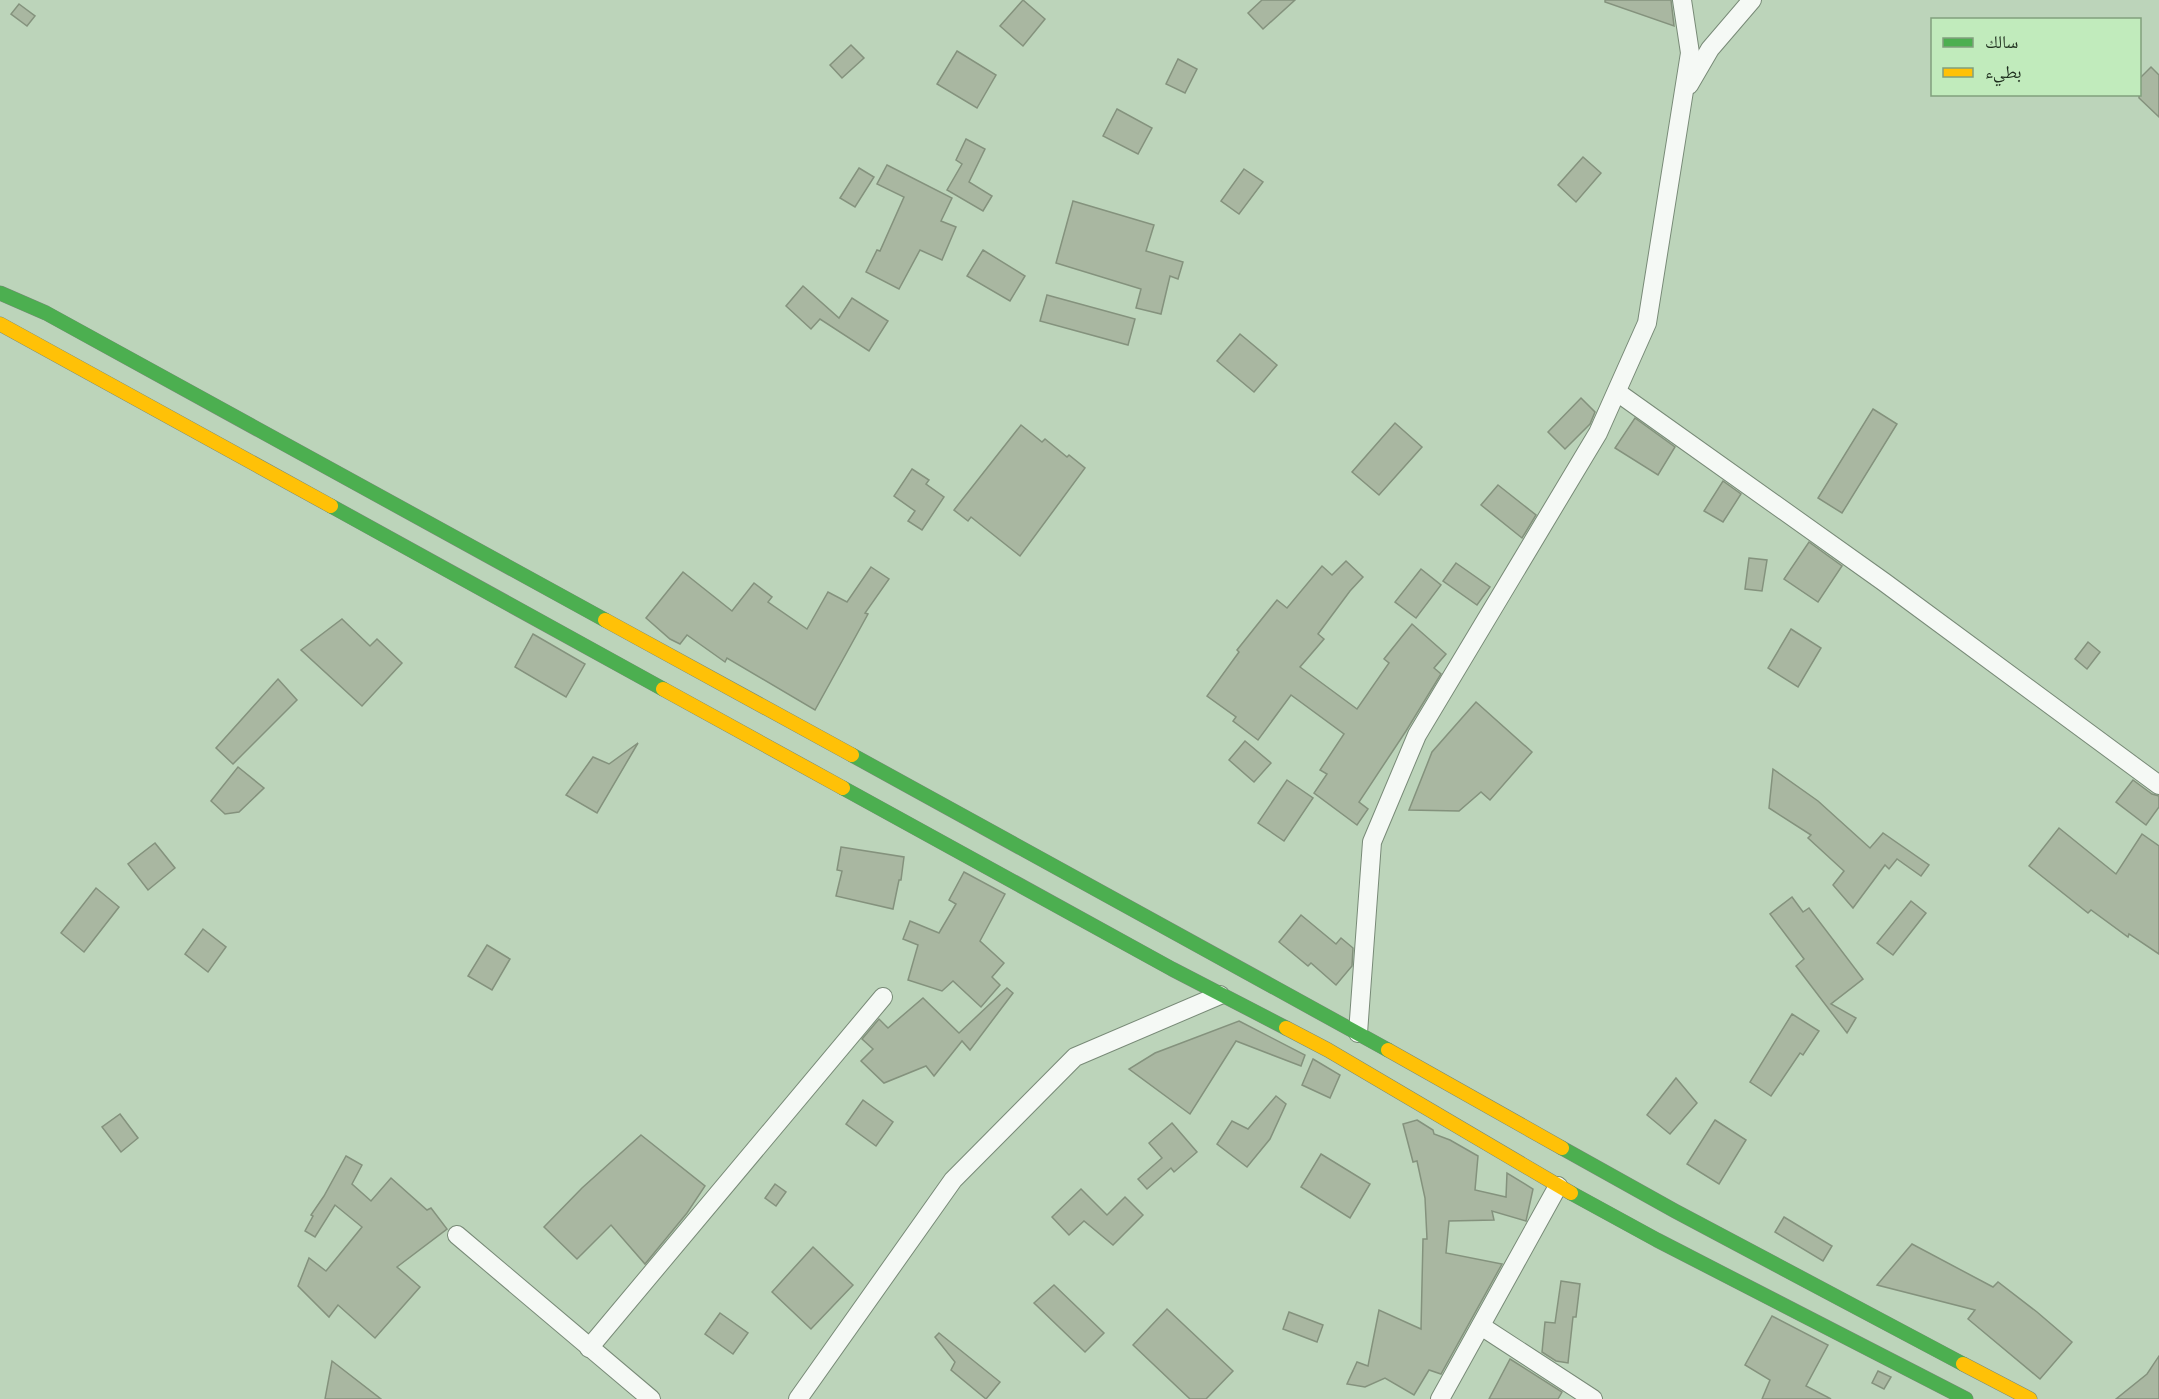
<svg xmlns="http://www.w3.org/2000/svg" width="2159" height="1399" viewBox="0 0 2159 1399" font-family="'Varela Round','Noto Naskh Arabic',sans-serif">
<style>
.building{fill:#a9b7a1;stroke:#84927d;stroke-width:1.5}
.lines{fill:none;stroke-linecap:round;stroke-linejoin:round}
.street-casing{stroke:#788a77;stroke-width:20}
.fast-casing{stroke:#788a77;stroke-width:15}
.slow-casing{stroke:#788a77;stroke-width:15}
.street{stroke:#f5f9f5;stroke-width:18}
.fast{stroke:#4caf50;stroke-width:14}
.slow{stroke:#ffc107;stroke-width:14}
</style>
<rect width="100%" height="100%" fill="#bcd4ba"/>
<g class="building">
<polygon points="1023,0 1045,19 1023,46 1000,26"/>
<polygon points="1262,0 1295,0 1263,29 1248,13"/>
<polygon points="1605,0 1671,0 1674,26 1605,2"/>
<polygon points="19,4 35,16 27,26 11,14"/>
<polygon points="851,45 864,58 842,78 830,65"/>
<polygon points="957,51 996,75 977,108 937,84"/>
<polygon points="1178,59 1197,69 1185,93 1166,84"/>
<polygon points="2151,67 2159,75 2159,117 2139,98 2139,79"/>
<polygon points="1117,109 1152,128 1138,154 1103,136"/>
<polygon points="966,139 985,149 969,182 992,196 983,211 947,190 962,164 956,160"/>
<polygon points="1583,157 1601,173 1576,202 1558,185"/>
<polygon points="887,165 952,198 941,221 956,227 942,260 920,250 899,289 866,272 877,250 880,251 904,197 877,184"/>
<polygon points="859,168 874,177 855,207 840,198"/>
<polygon points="1244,169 1263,182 1239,214 1221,201"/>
<polygon points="1073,201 1154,225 1146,251 1183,262 1178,279 1170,276 1161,314 1136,308 1141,289 1056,263"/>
<polygon points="983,250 1025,276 1010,301 967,276"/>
<polygon points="803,286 839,318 852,298 888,321 869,351 820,319 811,329 786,306"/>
<polygon points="1047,295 1135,319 1128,345 1040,321"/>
<polygon points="1240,334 1277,365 1254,392 1217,361"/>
<polygon points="1581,398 1595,412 1590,424 1565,449 1548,432"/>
<polygon points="1873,409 1897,424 1842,513 1818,498"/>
<polygon points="1635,418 1675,447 1658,475 1615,448"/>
<polygon points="1395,423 1422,447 1379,495 1352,472"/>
<polygon points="1021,425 1042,442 1045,439 1067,457 1069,455 1085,468 1020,556 971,517 968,521 954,510"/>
<polygon points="912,469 929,480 926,484 944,497 922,530 908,521 915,511 894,496"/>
<polygon points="1723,481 1741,494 1723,522 1704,511"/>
<polygon points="1498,485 1536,515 1522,538 1481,505"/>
<polygon points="1809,542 1842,566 1818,602 1784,579"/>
<polygon points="1749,558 1767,560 1762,591 1745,589"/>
<polygon points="1346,561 1363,577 1350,591 1318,634 1324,639 1300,667 1357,709 1389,663 1384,659 1412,624 1446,654 1434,668 1441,674 1406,731 1359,802 1368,809 1357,825 1314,793 1327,774 1320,770 1344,734 1291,695 1258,740 1233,721 1236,717 1207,696 1239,652 1237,650 1277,600 1287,608 1322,566 1332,575"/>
<polygon points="1456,563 1490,587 1477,605 1443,581"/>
<polygon points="871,567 889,579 865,613 868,614 815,710 727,658 725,662 687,635 680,644 670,639 646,618 683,572 732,611 754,583 772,597 768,602 807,629 828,592 847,602"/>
<polygon points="1421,569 1441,585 1416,618 1395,602"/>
<polygon points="342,619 370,646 377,639 402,663 362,706 301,650"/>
<polygon points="1791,629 1821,648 1798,687 1768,668"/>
<polygon points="533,634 585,664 566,697 515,667"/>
<polygon points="2088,642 2100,652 2087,669 2075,659"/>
<polygon points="278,679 297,700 233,764 216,748"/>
<polygon points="1476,702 1532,752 1490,800 1481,792 1459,811 1409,810 1432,752"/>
<polygon points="1245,741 1271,763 1254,782 1229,760"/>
<polygon points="638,743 597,813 566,795 593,757 609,764"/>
<polygon points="238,767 264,788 239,812 225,814 211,801"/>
<polygon points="1773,769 1818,801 1870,848 1883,833 1929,865 1921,876 1897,859 1889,869 1885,865 1853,908 1833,885 1844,871 1808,838 1811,835 1769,808"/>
<polygon points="1287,780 1313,798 1284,841 1258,823"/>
<polygon points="2133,780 2152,794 2159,796 2159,807 2146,825 2116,802"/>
<polygon points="2059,828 2116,874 2142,834 2159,846 2159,954 2129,934 2128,937 2091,910 2088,913 2029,866"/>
<polygon points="155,843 175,868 148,890 128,864"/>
<polygon points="841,847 904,857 901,880 899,880 893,909 836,896 842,871 837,870"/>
<polygon points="964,872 1005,894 980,941 1004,963 992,977 1000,985 981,1007 953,981 942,991 908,980 918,945 903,939 910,921 939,933 956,904 949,900"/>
<polygon points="96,888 119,907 84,952 61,933"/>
<polygon points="1792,897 1803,912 1809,908 1863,979 1831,1004 1856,1018 1847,1033 1796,966 1804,959 1770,914"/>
<polygon points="1911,901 1926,913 1893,955 1877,943"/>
<polygon points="1301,915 1336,944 1341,938 1353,948 1352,966 1336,985 1311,963 1308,966 1279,942"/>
<polygon points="203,929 226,947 208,972 185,954"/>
<polygon points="487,945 510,959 492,990 468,976"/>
<polygon points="1007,988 1013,993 970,1050 962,1041 934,1076 926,1066 884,1083 861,1061 873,1049 862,1039 879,1019 888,1028 923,998 959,1033"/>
<polygon points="1792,1014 1819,1031 1803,1055 1800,1053 1771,1096 1750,1082"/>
<polygon points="1239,1021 1305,1055 1301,1066 1236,1041 1190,1114 1129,1069 1155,1053"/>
<polygon points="1313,1059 1340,1075 1330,1098 1302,1085"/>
<polygon points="1676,1078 1697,1103 1670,1134 1647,1115"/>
<polygon points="1276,1096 1286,1104 1270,1139 1247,1167 1217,1144 1232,1121 1248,1129"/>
<polygon points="863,1100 893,1122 876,1146 846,1124"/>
<polygon points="120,1114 138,1138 121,1152 102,1127"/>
<polygon points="1417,1120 1433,1130 1434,1134 1450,1140 1478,1156 1475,1190 1506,1197 1507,1173 1533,1189 1526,1221 1492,1211 1494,1220 1449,1221 1446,1253 1502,1264 1441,1374 1429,1370 1414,1395 1385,1378 1365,1387 1347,1384 1357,1362 1368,1366 1379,1310 1421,1329 1423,1239 1427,1239 1425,1198 1417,1161 1413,1162 1403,1124"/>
<polygon points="1715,1120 1746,1140 1719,1184 1687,1164"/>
<polygon points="1172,1123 1197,1152 1174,1172 1171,1168 1147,1189 1138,1179 1162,1158 1149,1143"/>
<polygon points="641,1135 705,1186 687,1213 645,1264 611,1225 577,1259 544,1227 582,1188"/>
<polygon points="1321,1154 1370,1184 1350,1218 1301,1187"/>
<polygon points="346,1156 362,1165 352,1184 371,1201 391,1178 427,1210 431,1208 447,1229 397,1267 420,1287 375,1338 338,1305 329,1317 298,1286 309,1258 326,1271 362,1227 335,1205 315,1237 305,1231 313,1216 311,1215 324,1196"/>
<polygon points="775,1184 786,1192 776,1206 765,1198"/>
<polygon points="1081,1189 1107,1215 1125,1197 1143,1215 1113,1245 1084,1221 1069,1235 1052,1217"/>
<polygon points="1784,1217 1832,1246 1823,1261 1775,1232"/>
<polygon points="1912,1244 1993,1287 1998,1282 2037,1312 2072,1342 2040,1379 1968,1319 1975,1310 1877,1285"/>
<polygon points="813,1247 853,1285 811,1329 772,1292"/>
<polygon points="1561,1281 1580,1284 1576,1317 1573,1317 1568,1363 1556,1361 1542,1352 1545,1322 1555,1323"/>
<polygon points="1054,1285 1104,1333 1085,1352 1034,1303"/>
<polygon points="1167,1309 1233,1371 1206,1399 1190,1399 1133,1345"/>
<polygon points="1289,1312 1323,1325 1317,1342 1283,1329"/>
<polygon points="720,1313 748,1333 733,1354 705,1334"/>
<polygon points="1772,1316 1828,1345 1806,1386 1831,1399 1762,1399 1770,1380 1745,1365"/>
<polygon points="939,1333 1000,1382 986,1399 951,1370 955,1362 935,1337"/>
<polygon points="2159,1356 2159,1399 2116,1399 2147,1374"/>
<polygon points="1510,1359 1562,1392 1558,1399 1489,1399"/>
<polygon points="332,1361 381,1399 325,1399"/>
<polygon points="1878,1371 1891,1377 1884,1389 1872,1383"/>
</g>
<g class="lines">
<defs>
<g id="street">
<polyline points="1689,85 1710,49 1752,0"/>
<polyline points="1617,392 1884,582 2159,785"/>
<polyline points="1358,1033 1372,842 1417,735 1598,433 1647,323 1690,53 1682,0"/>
<polyline points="457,1235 651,1399"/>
<polyline points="1481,1326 1593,1399"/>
<polyline points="589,1348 883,997"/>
<polyline points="798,1399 953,1180 1075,1057 1220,995"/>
<polyline points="1440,1399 1558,1186"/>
</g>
<g id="fast">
<polyline points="0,293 46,313 605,620"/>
<polyline points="331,506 663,689"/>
<polyline points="852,755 1388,1050"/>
<polyline points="843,788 1172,969 1286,1028"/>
<polyline points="1562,1148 1675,1211 1963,1364"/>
<polyline points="1571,1193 1657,1240 1966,1399"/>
</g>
<g id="slow">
<polyline points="0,324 331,506"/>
<polyline points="605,620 852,755"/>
<polyline points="663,689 843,788"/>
<polyline points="1286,1028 1328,1050 1571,1193"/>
<polyline points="1388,1050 1562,1148"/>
<polyline points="1963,1364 2030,1399"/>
</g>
</defs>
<use href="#street" class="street-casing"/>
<use href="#fast" class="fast-casing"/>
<use href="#slow" class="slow-casing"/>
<use href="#street" class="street"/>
<use href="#fast" class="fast"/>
<use href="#slow" class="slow"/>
</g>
<rect x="1931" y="18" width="210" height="78" fill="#c1ebbc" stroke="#81a07d" stroke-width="1.5"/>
<rect x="1943" y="38" width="30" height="9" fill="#4caf50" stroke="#81a07d" stroke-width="1.5"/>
<text x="1985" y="48" font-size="18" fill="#20301f">سالك</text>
<rect x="1943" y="68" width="30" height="9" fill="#ffc107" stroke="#81a07d" stroke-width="1.5"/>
<text x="1985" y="78" font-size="18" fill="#20301f">بطيء</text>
</svg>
